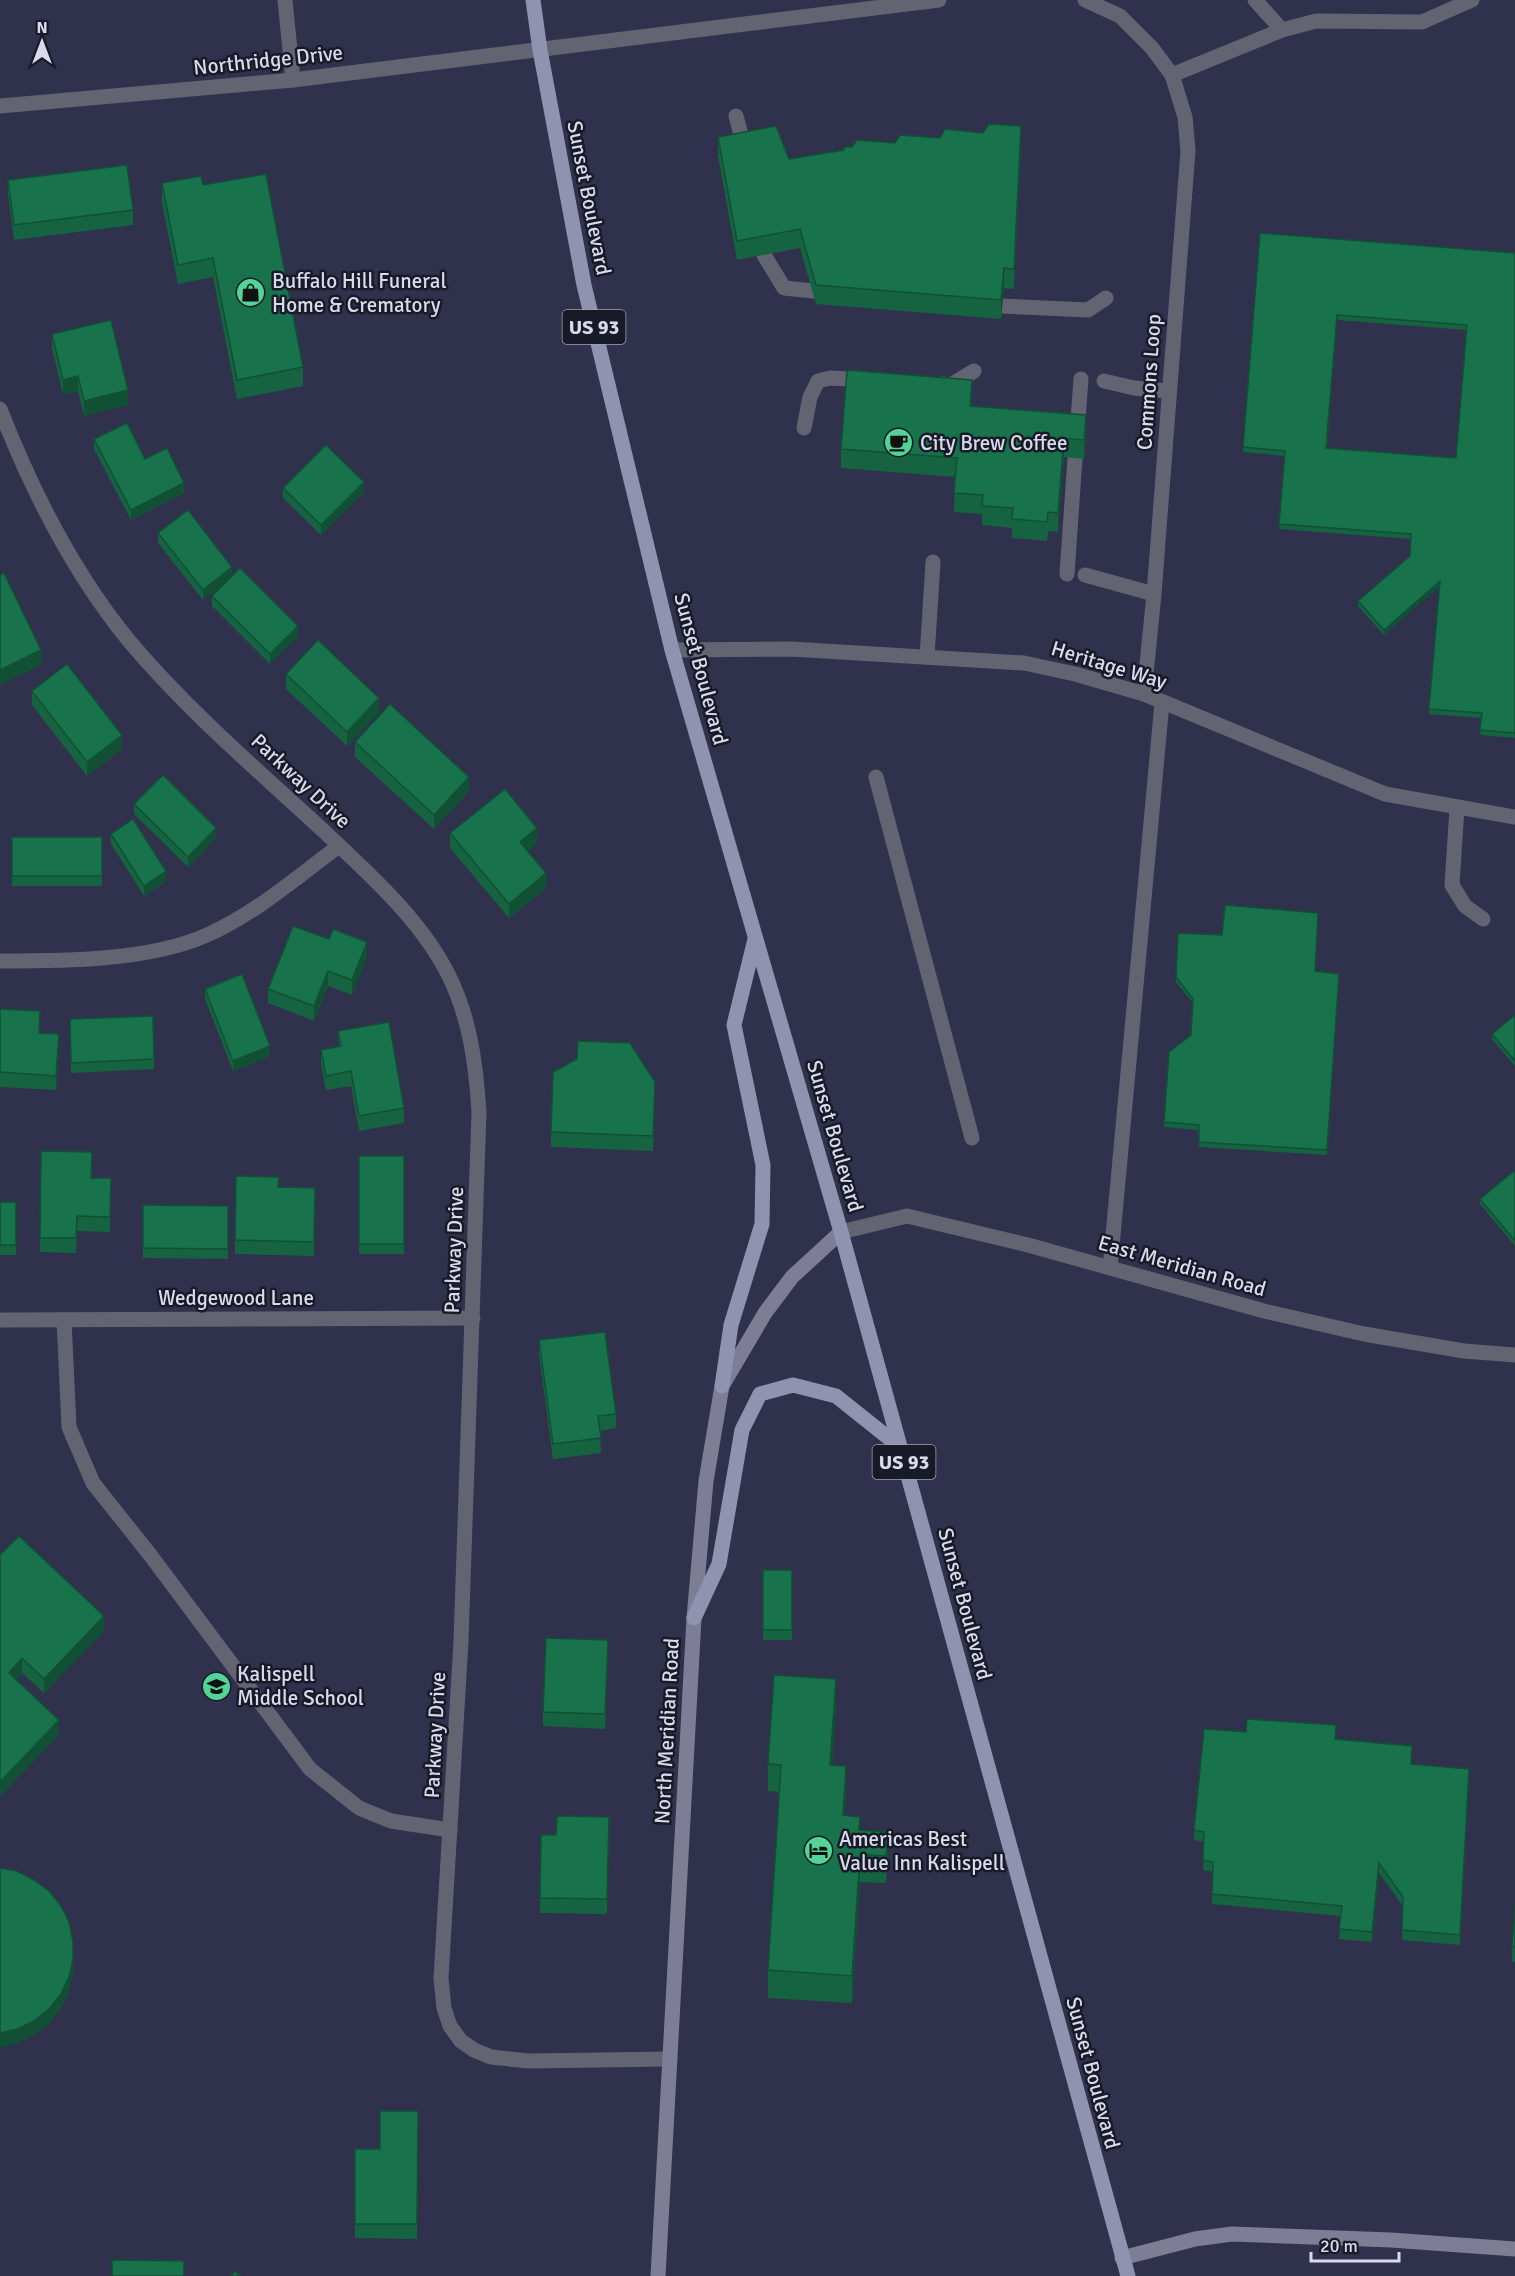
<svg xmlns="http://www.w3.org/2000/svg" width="1515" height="2276" viewBox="0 0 1515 2276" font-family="Signika,sans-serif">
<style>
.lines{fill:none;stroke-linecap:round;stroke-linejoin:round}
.lane{stroke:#636472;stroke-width:15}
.street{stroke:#636472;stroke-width:15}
.secondary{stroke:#7d7e95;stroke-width:15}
.primary{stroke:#9093af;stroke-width:15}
.wall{fill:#156341;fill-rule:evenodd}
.shaded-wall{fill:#115035}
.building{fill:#18734c;stroke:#115035;stroke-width:1.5;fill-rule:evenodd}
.labels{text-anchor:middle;stroke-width:5;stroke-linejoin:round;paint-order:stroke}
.shield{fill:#191a27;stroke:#9fa1b2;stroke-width:1.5}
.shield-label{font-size:20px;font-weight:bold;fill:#d9dbed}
.street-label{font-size:21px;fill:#d9dbed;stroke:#191a27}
.poi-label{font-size:21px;fill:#d9dbed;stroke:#191a27;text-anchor:start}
</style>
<rect width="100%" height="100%" fill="#30314d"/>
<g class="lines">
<g class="lane">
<polyline points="285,0 293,80"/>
<polyline points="1255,0 1282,30"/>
<polyline points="736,116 745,150"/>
<polyline points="764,255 784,288 813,291"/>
<polyline points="1002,306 1088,310 1106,298"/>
<polyline points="1104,381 1134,388 1168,391"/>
<polyline points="942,384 951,385 974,371"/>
<polyline points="804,428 810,397 818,381 830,378 867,380"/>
<polyline points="1077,433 1081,379"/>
<polyline points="1067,574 1075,458"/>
<polyline points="1085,575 1154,594"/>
<polyline points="927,657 933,562"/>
<polyline points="876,777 972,1138"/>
<polyline points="1457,808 1452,885 1465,906 1483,919"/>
<polyline points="1110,1268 1162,703"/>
<polyline points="64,1320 69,1427 93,1483 151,1556 310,1769 359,1808 391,1821 450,1830"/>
</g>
<g class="street">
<polyline points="1085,0 1120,16 1152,48 1172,75 1282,30 1316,21 1422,22 1472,0"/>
<polyline points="0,106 293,80 939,0"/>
<path d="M 0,409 C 32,491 73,573 130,642 C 189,712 261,773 328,835 C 372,877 422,921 449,976 C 470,1019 476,1064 479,1112 L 461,1641 L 441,1978 L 444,2008 L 450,2026 L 461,2041 L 474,2050 L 491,2057 L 528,2061 L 670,2059"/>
<polyline points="672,650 791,649 1024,663 1075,674 1144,694 1385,794 1515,817"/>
<polyline points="1144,694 1154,594 1188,151 1185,117 1172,75"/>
<path d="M 0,961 C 63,961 149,961 207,935 C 255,914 297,877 339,846"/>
<polyline points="841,1232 907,1216 1028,1245 1264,1311 1364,1334 1464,1351 1515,1355"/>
<polyline points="0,1320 473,1318"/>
</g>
<g class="secondary">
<polyline points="1122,2258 1195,2239 1232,2234 1391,2240 1515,2249"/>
<polyline points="658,2276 694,1618 706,1481 722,1386 765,1313 792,1277 841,1232"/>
</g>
<g class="primary">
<polyline points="533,0 540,50 584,285 672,650 841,1232 1128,2276"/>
<polyline points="722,1386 731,1325 762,1224 763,1165 734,1025 755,939"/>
<polyline points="694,1618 719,1564 742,1430 760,1394 793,1385 836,1396 900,1447"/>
</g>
</g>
<g class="wall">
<polygon points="718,137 789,159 844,150 852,147 895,143 1021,145 1014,289 1004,288 1001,319 816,304 800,248 737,260 718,156"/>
<polygon points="8,180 133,210 133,225 14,240 8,194"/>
<polygon points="162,183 303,367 303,386 237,399 213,277 178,284 162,203"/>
<path d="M 1260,233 L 1515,253 L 1515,738 L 1480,735 L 1482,718 L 1429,714 L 1439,586 L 1384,635 L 1358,606 L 1358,601 L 1410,556 L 1411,539 L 1279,529 L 1285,456 L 1243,452 ZM 1337,320 L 1466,330 L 1456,458 L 1327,448 Z"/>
<polygon points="52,334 128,405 84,416 78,391 63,394 52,349"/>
<polygon points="972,399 972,406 1086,434 1084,459 1064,457 1058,532 1048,531 1047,541 1012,538 1012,528 982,525 982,514 954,512 955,477 841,468 841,449"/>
<polygon points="94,439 145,459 184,493 131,520 94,449"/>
<polygon points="283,488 364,492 321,535 283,498"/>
<polygon points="158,533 232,576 298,636 270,664 212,606 212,596 226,582 203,600 158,543"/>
<polygon points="286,674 379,712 347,746 286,689"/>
<polygon points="32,691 122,749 87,776 32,705"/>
<polygon points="355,742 469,791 434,829 355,757"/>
<polygon points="134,804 216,838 188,867 134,814"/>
<polygon points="450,833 537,843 528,851 546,888 509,918 450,848"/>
<polygon points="111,834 166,881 144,896 111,844"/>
<rect x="12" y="837" width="90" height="49"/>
<polygon points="1178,933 1315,971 1339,979 1327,1155 1199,1147 1199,1130 1164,1127 1164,1122 1191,1035 1193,1003 1176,982"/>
<polygon points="367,957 352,995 328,986 314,1021 268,1003 268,989"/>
<polygon points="205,989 270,1056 233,1071 205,999"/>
<polygon points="0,1009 39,1033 59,1049 56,1090 0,1087"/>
<polygon points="1515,1015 1515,1066 1492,1039 1492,1034"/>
<polygon points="70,1029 154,1059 154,1069 71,1073"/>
<polygon points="338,1031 404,1108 404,1123 359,1131 351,1086 326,1090 321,1064 321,1050 339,1047"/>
<polygon points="655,1097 653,1151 551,1147 551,1132"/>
<polygon points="41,1151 92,1178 111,1178 110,1232 77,1231 76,1253 40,1252"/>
<rect x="359" y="1156" width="45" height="98"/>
<polygon points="1515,1170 1515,1246 1480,1204 1480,1199"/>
<polygon points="279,1187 315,1188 314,1256 235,1254 235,1240"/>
<rect x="0" y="1202" width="16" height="53"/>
<polygon points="143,1205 228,1206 228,1259 143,1258"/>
<polygon points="539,1340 616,1414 616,1428 600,1431 601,1453 553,1459 539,1355"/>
<polygon points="0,1555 104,1631 44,1693 22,1673 16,1680 59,1735 0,1796"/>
<rect x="763" y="1570" width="29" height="70"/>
<polygon points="608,1655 605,1729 543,1726 543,1712"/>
<polygon points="836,1706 832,1765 846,1794 844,1815 860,1830 888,1832 888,1859 886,1883 860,1882 852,2003 768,1998 768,1970 779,1792 768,1791 768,1764"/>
<polygon points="1336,1739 1412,1756 1412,1764 1469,1779 1460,1945 1402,1940 1403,1906 1379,1873 1372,1942 1339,1939 1341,1916 1212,1904 1213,1872 1203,1870 1204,1842 1194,1840 1194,1830"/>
<polygon points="609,1817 607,1914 540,1913 541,1835 556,1835"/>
<polygon points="1515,1903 1515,1962 1512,1962 1512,1947"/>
<polygon points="418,2111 417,2239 355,2238 355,2149 380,2149"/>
</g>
<g class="shaded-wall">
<polygon points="1021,126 1021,145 1014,289 1014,269"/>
<polygon points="1004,268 1004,288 1001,319 1001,300"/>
<polygon points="78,376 78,391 63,394 63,380"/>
<polygon points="972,380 972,399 970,425 970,406"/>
<polygon points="128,390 128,405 84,416 84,401"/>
<polygon points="1086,415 1086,434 1084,459 1084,440"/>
<polygon points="1064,438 1064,457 1058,532 1058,513"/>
<polygon points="364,482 364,492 321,535 321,525"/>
<polygon points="184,483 184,493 131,520 131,510"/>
<polygon points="232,567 232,577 203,600 203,590"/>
<polygon points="1440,581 1440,586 1384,635 1384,630"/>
<polygon points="298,626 298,636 270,664 270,654"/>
<polygon points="41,650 41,665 0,685 0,670"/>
<polygon points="379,698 379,712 347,746 347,732"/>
<polygon points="122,735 122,749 87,776 87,762"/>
<polygon points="469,777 469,791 434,829 434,815"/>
<polygon points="216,828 216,838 188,867 188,857"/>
<polygon points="537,828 537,843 520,857 520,842"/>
<polygon points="166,871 166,881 144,896 144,886"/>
<polygon points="546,873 546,888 509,918 509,904"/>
<polygon points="367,942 367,957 352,995 352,980"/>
<polygon points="328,971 328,986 314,1021 314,1006"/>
<polygon points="59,1034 59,1049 56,1090 56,1076"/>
<polygon points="270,1046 270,1056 233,1071 233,1061"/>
<polygon points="104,1616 104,1631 44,1693 44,1679"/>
<polygon points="608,1640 608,1655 605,1729 605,1714"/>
<polygon points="22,1658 22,1673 9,1687 9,1673"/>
<polygon points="836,1679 836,1706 830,1793 830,1765"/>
<polygon points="59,1720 59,1735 0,1796 0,1782"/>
<polygon points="846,1766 846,1794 843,1843 843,1815"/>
<polygon points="1469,1769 1469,1779 1460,1945 1460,1935"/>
<polygon points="888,1832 888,1859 886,1883 886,1856"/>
<polygon points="860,1854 860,1882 852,2003 852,1976"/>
<polygon points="1379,1863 1379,1873 1372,1942 1372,1932"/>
<polygon points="73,1959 73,1974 69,1992 61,2009 49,2024 34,2035 18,2043 0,2048 0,2033"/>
</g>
<g class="building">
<polygon points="989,124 1021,126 1014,269 1004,268 1001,300 816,285 800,229 737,241 718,137 776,126 789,159 844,150 844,147 852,147 857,140 895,143 900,135 940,138 945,129 983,133"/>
<polygon points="127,165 133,210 14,225 8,180"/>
<polygon points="266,174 303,367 237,380 213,258 178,265 162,183 201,176 203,185"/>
<path d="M 1260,233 L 1515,253 L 1515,733 L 1480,730 L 1482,713 L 1429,709 L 1440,581 L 1384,630 L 1358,601 L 1410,556 L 1411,534 L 1279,524 L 1285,451 L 1243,447 ZM 1337,315 L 1467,325 L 1456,458 L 1326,448 Z"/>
<polygon points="111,320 128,390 84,401 78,376 63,380 52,334"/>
<polygon points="847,370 972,380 970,406 1086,415 1084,440 1064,438 1058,513 1048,512 1047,522 1012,519 1013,508 982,506 983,495 954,493 957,458 841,449"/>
<polygon points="127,423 145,459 167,448 184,483 131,510 94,439"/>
<polygon points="326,445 364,482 321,525 283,488"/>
<polygon points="188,510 232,567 203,590 158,533"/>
<polygon points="240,568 298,626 270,654 212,596"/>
<polygon points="4,573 41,650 0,670 0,575"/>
<polygon points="318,640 379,698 347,732 286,674"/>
<polygon points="67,664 122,735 87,762 32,691"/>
<polygon points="390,704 469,777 434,815 355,742"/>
<polygon points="163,775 216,828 188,857 134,804"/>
<polygon points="505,789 537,828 520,842 546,873 509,904 450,833"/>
<polygon points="133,819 166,871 144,886 111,834"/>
<rect x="12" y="837" width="90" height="39"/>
<polygon points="1225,905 1318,913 1315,971 1339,974 1327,1150 1199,1142 1199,1125 1164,1122 1169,1052 1191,1035 1193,999 1176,977 1178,933 1222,935"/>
<polygon points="293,926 329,939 333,929 367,942 352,980 328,971 314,1006 268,989"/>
<polygon points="242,974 270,1046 233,1061 205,989"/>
<polygon points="0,1009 40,1011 39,1033 59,1034 56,1076 0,1072"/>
<polygon points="1515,1015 1515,1061 1492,1034"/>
<polygon points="153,1016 154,1059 71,1063 70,1019"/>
<polygon points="389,1022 404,1108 359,1116 351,1071 326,1076 321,1050 341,1046 338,1031"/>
<polygon points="578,1041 630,1043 655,1082 653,1136 551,1132 553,1072 577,1059"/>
<polygon points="41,1151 92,1152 91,1178 111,1178 110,1217 77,1216 76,1238 40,1238"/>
<rect x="359" y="1156" width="45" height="88"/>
<polygon points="1515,1170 1515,1241 1480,1199"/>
<polygon points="236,1176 279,1177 278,1187 315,1188 314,1242 235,1240"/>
<rect x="0" y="1202" width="16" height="43"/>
<polygon points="143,1205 228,1206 228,1249 143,1248"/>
<polygon points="605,1332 616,1414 598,1416 601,1438 553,1444 539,1340"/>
<polygon points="19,1536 104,1616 44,1679 22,1658 9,1673 59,1720 0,1782 0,1555"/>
<rect x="763" y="1570" width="29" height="60"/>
<polygon points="546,1638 608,1640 605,1714 543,1712"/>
<polygon points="774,1675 836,1679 830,1765 846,1766 843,1815 860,1817 859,1830 888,1832 886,1856 860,1854 852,1976 768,1970 781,1765 768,1764"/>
<polygon points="1247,1719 1336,1725 1335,1739 1412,1746 1411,1764 1469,1769 1460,1935 1402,1930 1403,1897 1379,1863 1372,1932 1339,1929 1342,1906 1212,1894 1213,1862 1203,1860 1204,1832 1194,1830 1204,1729 1246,1732"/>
<polygon points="557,1816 609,1817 607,1899 540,1898 541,1835 556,1835"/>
<polygon points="0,1868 17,1871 34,1880 49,1891 61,1906 69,1922 73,1941 73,1959 69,1977 61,1994 49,2009 34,2021 18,2029 0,2033"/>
<polygon points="1515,1903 1515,1947 1512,1947"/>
<polygon points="380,2111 418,2111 417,2224 355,2224 355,2149 380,2149"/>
<polygon points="112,2260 184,2261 184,2276 112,2276"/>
<polygon points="235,2271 240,2276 231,2276"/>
</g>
<defs>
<symbol id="shop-disc" viewBox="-11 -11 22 22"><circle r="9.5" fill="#52d397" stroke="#191a27"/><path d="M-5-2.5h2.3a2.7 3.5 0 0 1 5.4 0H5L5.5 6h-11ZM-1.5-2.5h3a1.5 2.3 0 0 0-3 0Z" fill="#111"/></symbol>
<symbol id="cafe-disc" viewBox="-11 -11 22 22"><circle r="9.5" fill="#52d397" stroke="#191a27"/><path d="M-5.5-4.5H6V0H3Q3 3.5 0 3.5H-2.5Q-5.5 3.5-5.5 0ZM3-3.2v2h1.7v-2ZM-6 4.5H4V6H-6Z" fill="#111"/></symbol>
<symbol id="school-disc" viewBox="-11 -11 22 22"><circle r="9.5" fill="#52d397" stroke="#191a27"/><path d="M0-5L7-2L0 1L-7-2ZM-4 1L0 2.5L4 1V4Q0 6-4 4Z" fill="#111"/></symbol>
<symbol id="hotel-disc" viewBox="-11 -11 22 22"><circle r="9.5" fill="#52d397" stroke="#191a27"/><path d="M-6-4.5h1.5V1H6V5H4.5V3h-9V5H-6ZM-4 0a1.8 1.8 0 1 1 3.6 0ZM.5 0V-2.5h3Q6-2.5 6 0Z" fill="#111"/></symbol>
</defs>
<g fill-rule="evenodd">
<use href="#shop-disc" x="234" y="276" width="33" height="33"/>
<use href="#cafe-disc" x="882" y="426" width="33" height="33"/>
<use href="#school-disc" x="200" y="1670" width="33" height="33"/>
<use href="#hotel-disc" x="802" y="1834" width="33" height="33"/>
</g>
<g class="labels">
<g class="shield">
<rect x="562.5" y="310" width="63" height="34" rx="4.5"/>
<rect x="872.5" y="1445" width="63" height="34" rx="4.5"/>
</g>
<g class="shield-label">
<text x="594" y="334">US 93</text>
<text x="904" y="1469">US 93</text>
</g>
<g class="street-label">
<text transform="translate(268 60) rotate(-6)" y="7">Northridge Drive</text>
<text transform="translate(589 198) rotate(79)" y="7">Sunset Boulevard</text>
<text transform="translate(1149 382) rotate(-86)" y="7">Commons Loop</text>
<text transform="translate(1109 665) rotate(17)" y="7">Heritage Way</text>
<text transform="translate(701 669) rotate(75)" y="7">Sunset Boulevard</text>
<text transform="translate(301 781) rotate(43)" y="7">Parkway Drive</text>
<text transform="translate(835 1136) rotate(74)" y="7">Sunset Boulevard</text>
<text transform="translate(454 1250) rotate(-88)" y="7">Parkway Drive</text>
<text transform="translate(1182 1266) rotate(16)" y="7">East Meridian Road</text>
<text x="236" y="1305">Wedgewood Lane</text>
<text transform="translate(965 1604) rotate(75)" y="7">Sunset Boulevard</text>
<text transform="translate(667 1731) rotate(-87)" y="7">North Meridian Road</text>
<text transform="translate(435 1735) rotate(-87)" y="7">Parkway Drive</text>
<text transform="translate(1093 2073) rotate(75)" y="7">Sunset Boulevard</text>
</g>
<g class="poi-label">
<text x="272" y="288">Buffalo Hill Funeral<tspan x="272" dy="24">Home &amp; Crematory</tspan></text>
<text x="920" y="450">City Brew Coffee</text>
<text x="237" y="1681">Kalispell<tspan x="237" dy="24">Middle School</tspan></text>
<text x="839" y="1846">Americas Best<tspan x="839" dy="24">Value Inn Kalispell</tspan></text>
</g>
</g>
<g transform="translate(42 42)" stroke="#191a27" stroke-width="4.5" paint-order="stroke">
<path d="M0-4.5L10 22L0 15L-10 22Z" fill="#d9dbed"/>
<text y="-9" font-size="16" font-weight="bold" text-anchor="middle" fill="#d9dbed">N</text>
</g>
<path d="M1311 2252v9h88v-9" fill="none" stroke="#d9dbed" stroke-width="3"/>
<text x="1320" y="2252" font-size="18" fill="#d9dbed" stroke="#191a27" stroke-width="4.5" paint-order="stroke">20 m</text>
</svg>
